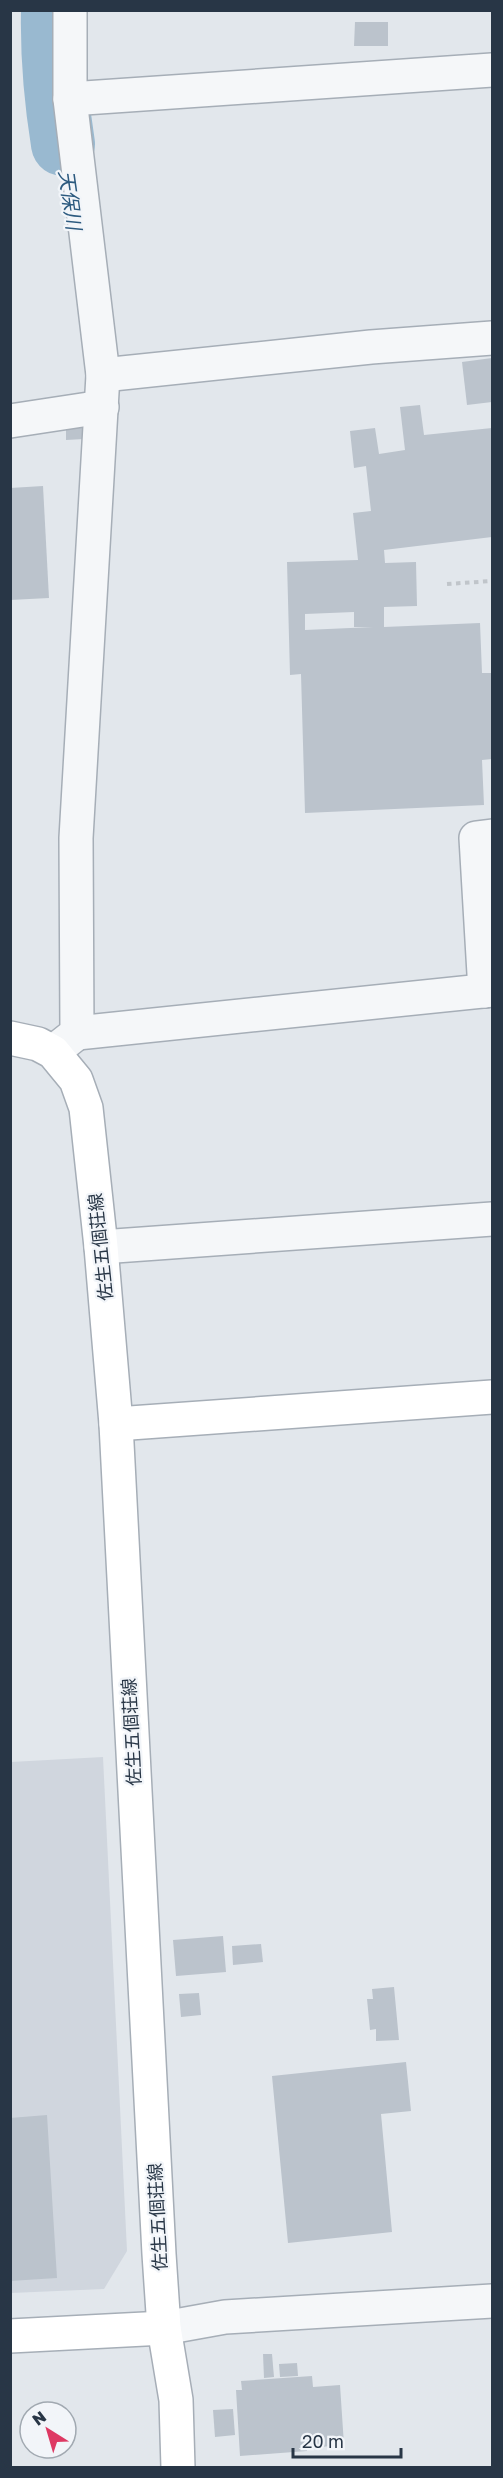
<svg xmlns="http://www.w3.org/2000/svg" width="503" height="2478" viewBox="0 0 503 2478" font-family="'Golos Text','Noto Sans JP',sans-serif">
<style>
.built{fill:#d0d6de}
.lines{fill:none;stroke-linecap:round;stroke-linejoin:round}
.river{stroke:#99b9d0;stroke-width:64}
.building{fill:#bbc3cc;fill-rule:evenodd}
.street-casing{stroke:#a6aeb7;stroke-width:36}
.secondary-casing{stroke:#a6aeb7;stroke-width:36}
.path{stroke:#c0c5ca;stroke-width:4;stroke-dasharray:4.5 4.5;stroke-linecap:butt}
.street{stroke:#f5f7f9;stroke-width:33}
.secondary{stroke:#fff;stroke-width:33}
.labels{text-anchor:middle;stroke-width:4.5;stroke-linejoin:round;paint-order:stroke}
.street-label{font-size:18px;fill:#283646;stroke:#f2f5f9}
.water-label{font-size:20px;font-style:italic;fill:#2c5a7f;stroke:#f2f5f9}
</style>
<rect width="100%" height="100%" fill="#e2e7ec"/>
<polygon class="built" points="103,1757 127,2251 104,2289 11,2293 11,1762"/>
<g class="lines">
<path class="river" d="M 53,10 C 52,56 56,100 63,144"/>
</g>
<g class="building">
<polygon points="355,22 388,22 388,46 354,46"/>
<polygon points="492,358 492,402 467,405 462,362"/>
<path d="M 420,405 L 424,435 L 492,428 L 492,537 L 384,550 L 385,563 L 416,562 L 417,606 L 384,607 L 384,627 L 480,623 L 482,673 L 492,673 L 492,759 L 482,760 L 484,805 L 305,813 L 301,674 L 290,675 L 287,562 L 358,560 L 353,513 L 371,511 L 366,466 L 354,468 L 350,431 L 375,428 L 379,454 L 405,450 L 400,407 ZM 354,612 L 354,627 L 373,627 L 305,630 L 305,614 Z"/>
<polygon points="83,423 84,439 66,440 66,424"/>
<polygon points="43,486 49,598 10,600 10,488"/>
<polygon points="223,1936 226,1972 176,1976 173,1940"/>
<polygon points="261,1944 263,1962 233,1965 232,1946"/>
<polygon points="394,1987 399,2040 376,2041 376,2029 370,2030 367,1999 373,1999 372,1989"/>
<polygon points="199,1993 201,2015 181,2017 179,1994"/>
<polygon points="406,2062 411,2111 381,2114 392,2232 288,2243 272,2076"/>
<polygon points="47,2115 57,2278 10,2281 10,2118"/>
<polygon points="263,2354 272,2354 274,2377 264,2378"/>
<polygon points="297,2363 298,2376 280,2377 279,2364"/>
<polygon points="312,2376 313,2387 340,2385 344,2445 307,2448 307,2451 240,2456 236,2390 242,2390 241,2381"/>
<polygon points="233,2409 235,2435 215,2437 213,2410"/>
</g>
<g class="lines">
<defs>
<g id="street">
<polyline points="70,99 492,70"/>
<polyline points="103,375 371,347 492,338"/>
<polyline points="10,421 102,407"/>
<polyline points="485,991 476,838 492,836"/>
<polyline points="77,1033 492,990"/>
<polyline points="53,1052 77,1033 76,838 103,375 70,99 70,10"/>
<polyline points="101,1247 492,1219"/>
<polyline points="164,2328 225,2317 492,2301"/>
</g>
<g id="secondary">
<polyline points="10,1038 38,1044 53,1052 76,1080 86,1108 101,1247 116,1424 159,2254 164,2328 176,2400 178,2468"/>
<polyline points="116,1424 492,1397"/>
<polyline points="10,2336 164,2328"/>
</g>
</defs>
<use href="#street" class="street-casing"/>
<use href="#secondary" class="secondary-casing"/>
<polyline class="path" points="447,584 492,581"/>
<use href="#street" class="street"/>
<use href="#secondary" class="secondary"/>
</g>
<g class="labels">
<g class="street-label">
<text transform="translate(101 1247) rotate(-96)" y="6">佐生五個荘線</text>
<text transform="translate(132 1732) rotate(-93)" y="6">佐生五個荘線</text>
<text transform="translate(158 2217) rotate(-93)" y="6">佐生五個荘線</text>
</g>
<g class="water-label">
<text transform="translate(70 200) rotate(82)" y="7">天保川</text>
</g>
</g>
<rect width="503" height="2478" fill="none" stroke="#283646" stroke-width="24"/>
<g transform="translate(48 2430) rotate(323)"><circle r="28" fill="#f2f5f9" stroke="#a1a9b1" stroke-width="1.5"/>
<path d="M0-4.5L10 22L0 15L-10 22Z" fill="#de3963"/>
<text y="-9" font-size="16" font-weight="bold" text-anchor="middle" fill="#283646">N</text>
</g>
<path d="M293 2448v9h108v-9" fill="none" stroke="#283646" stroke-width="3"/>
<text x="302" y="2448" font-size="18" fill="#283646" stroke="#f2f5f9" stroke-width="4.5" paint-order="stroke">20 m</text>
</svg>
